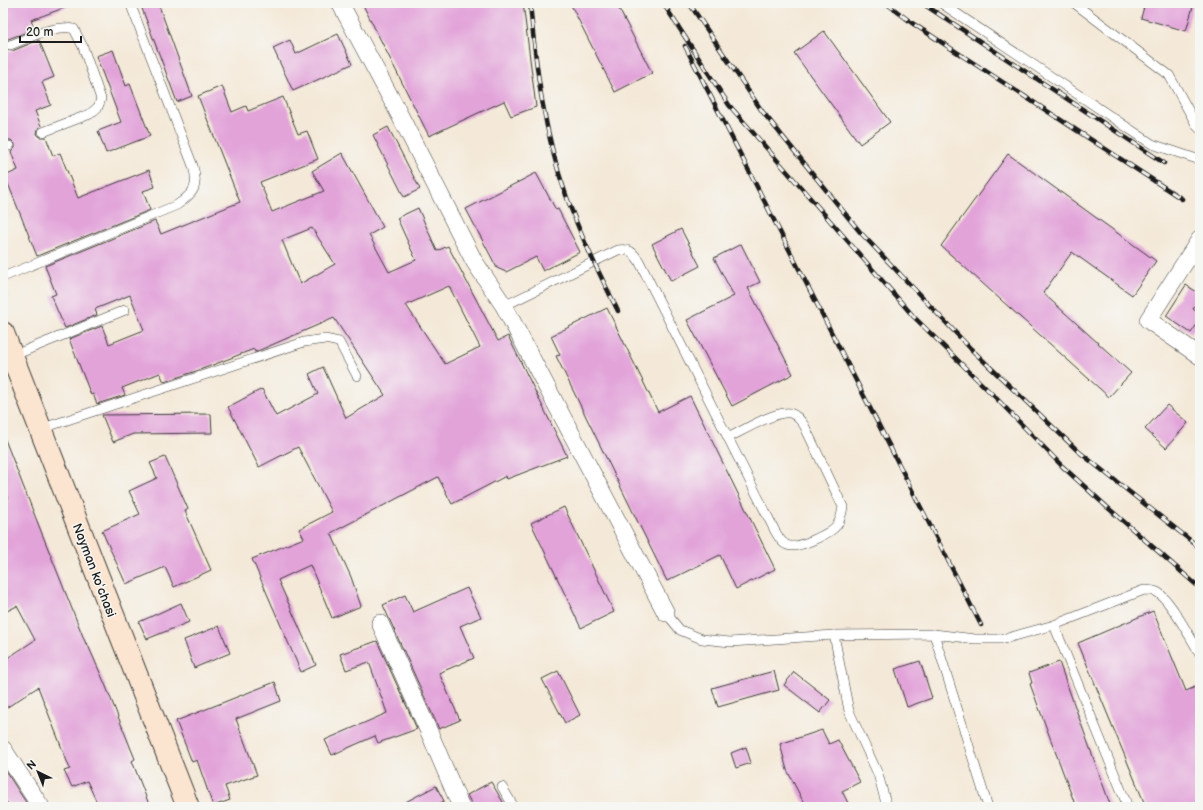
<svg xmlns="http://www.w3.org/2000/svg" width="1203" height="810" viewBox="0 0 1203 810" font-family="'Balsamiq Sans',sans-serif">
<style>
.building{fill:#e2a3d9;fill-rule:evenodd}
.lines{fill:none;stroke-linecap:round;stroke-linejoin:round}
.lane-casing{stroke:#3c3b38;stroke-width:10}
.street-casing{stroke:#3c3b38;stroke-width:18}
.secondary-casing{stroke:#3c3b38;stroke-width:24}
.lane{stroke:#fff;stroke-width:9}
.street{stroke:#fff;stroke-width:17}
.secondary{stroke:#fce5d0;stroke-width:22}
.rail-casing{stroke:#1c1c1c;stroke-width:4.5}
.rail{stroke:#f6f6f2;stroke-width:3;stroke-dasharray:9;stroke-linecap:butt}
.labels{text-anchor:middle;stroke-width:3;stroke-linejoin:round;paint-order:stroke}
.street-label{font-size:13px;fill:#1c1c1c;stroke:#f6f6f2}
</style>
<rect width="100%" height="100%" fill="#f6f6f2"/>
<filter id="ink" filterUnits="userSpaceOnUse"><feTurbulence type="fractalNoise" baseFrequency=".025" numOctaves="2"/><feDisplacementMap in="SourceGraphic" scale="8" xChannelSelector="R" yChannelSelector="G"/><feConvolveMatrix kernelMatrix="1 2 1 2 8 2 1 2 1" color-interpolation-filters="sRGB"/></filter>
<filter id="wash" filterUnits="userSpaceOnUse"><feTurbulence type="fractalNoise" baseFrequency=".012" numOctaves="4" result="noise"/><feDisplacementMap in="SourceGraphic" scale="16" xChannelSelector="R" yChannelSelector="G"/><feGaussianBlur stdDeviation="0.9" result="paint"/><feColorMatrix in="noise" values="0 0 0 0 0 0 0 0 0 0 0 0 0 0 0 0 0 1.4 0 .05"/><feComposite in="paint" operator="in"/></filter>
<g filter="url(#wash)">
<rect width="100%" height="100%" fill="#f4e9d8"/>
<g id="blocks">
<g class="building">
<polygon points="3,3 72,3 72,5 31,20 35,29 8,39 4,44 7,50 12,51 39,40 54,77 42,82 51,105 35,111 41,126 38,129 37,134 40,137 46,137 53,156 60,153 78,198 149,170 155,187 143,191 150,210 37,256 5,176 18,170 11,152 15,148 15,144 11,140 7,140 3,132"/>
<polygon points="140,3 158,3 192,96 177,102"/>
<polygon points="362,3 523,3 536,107 511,116 504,101 429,136"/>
<polygon points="570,3 616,3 652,73 615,92"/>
<polygon points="1145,3 1194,3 1186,31 1141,18"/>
<polygon points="824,31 890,122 860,144 794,53"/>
<polygon points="338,34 352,64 293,91 273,48 290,40 296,54"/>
<polygon points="113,50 126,86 130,84 150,136 106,153 98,131 121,122 96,56"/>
<path d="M 222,86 L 232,112 L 246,106 L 248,111 L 283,97 L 298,134 L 307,131 L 318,159 L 260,182 L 272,212 L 324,191 L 312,171 L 342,153 L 383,227 L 369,235 L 389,272 L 416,260 L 397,218 L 418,208 L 437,251 L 448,246 L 498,341 L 508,336 L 567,456 L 507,479 L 506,476 L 452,504 L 438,477 L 331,533 L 351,577 L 361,606 L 332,618 L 310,565 L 278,580 L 316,665 L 301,672 L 252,559 L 304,538 L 299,529 L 332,512 L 298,447 L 259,467 L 228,407 L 262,389 L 276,416 L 318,394 L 309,374 L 323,367 L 346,418 L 385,395 L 334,318 L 260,350 L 255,352 L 254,349 L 205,368 L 164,382 L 160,373 L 122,388 L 125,395 L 97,404 L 93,394 L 91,395 L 69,339 L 102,326 L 109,344 L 144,330 L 130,295 L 95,309 L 97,315 L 65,328 L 51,296 L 56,294 L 45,266 L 155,221 L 161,234 L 240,202 L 198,96 ZM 312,228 L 335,264 L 300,284 L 282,240 ZM 449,286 L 480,347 L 445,364 L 406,305 Z"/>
<polygon points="388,127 420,189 404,197 373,135"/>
<polygon points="1008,154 1156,261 1132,295 1072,252 1043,293 1131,373 1109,397 941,246"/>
<polygon points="536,173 556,210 558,209 580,252 543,271 536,257 506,272 497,268 466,209"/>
<polygon points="681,229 700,266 671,281 652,244"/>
<polygon points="741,244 760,282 748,288 793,374 732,406 687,320 734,296 714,258"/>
<polygon points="1186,285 1200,294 1200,299 1193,309 1200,314 1200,320 1191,333 1166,316"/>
<polygon points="607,308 658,412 690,396 775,569 736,589 720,555 667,581 556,356 560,355 551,336"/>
<polygon points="1167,405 1188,423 1166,448 1145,429"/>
<polygon points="211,414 212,433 133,434 113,442 102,415"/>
<polygon points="3,437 4,437 33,511 86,644 87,643 105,684 135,759 132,761 150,807 99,807 87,781 72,787 64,771 70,769 38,687 3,710 3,661 35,640 17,606 3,613 3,501 8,499 3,487"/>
<polygon points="165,457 188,509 185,511 211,570 174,587 165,567 126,584 102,531 140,514 129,491 157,478 150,463"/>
<polygon points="564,507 614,612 581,628 531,523"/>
<polygon points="467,588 481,617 460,626 474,658 439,673 460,720 439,729 383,605 405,595 413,612"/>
<polygon points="181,603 189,622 147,639 139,622"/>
<polygon points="1153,611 1186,691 1200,685 1200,807 1146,807 1078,643"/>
<polygon points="219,626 230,653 194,668 184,640"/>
<polygon points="377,641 417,729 378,743 375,736 332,755 325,740 387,713 369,662 346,670 340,654"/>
<polygon points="920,661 932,698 907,707 895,669"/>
<polygon points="1059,662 1111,807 1076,807 1030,684 1032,683 1029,673"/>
<polygon points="558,671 580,715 565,723 542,679"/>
<polygon points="774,671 779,690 718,707 712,688"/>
<polygon points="794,672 830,700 820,713 784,685"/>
<polygon points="275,682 281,701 236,719 257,775 225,786 230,800 213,806 197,760 192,762 176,721"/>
<polygon points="822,730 829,744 838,740 860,782 842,791 850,807 806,807 787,770 780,744"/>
<polygon points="746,747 751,763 736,768 731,753"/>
<polygon points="3,767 29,807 10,807 3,797"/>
<polygon points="491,782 506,807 473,807 467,795"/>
<polygon points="436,786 444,801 432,807 396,807"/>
</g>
</g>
</g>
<g filter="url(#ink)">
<use href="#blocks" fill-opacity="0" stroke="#3c3b38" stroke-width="1"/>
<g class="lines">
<defs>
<g id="lane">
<polyline points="941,3 1152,144 1200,160"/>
<polyline points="1074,3 1169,75 1197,126 1200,129"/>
<path d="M 10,45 C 27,39 56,23 74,29 L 83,47 L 101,99 L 98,107 L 90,114 L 43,132"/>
<polyline points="3,148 9,146"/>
<path d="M 3,277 L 177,205 C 194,193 199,187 193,166 L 130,3"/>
<path d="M 504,306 L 618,250 C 629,248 633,252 639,261 L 775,531 C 778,536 781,543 787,545 C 797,550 831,533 837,525 C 841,519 842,513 843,507 L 804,425 C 800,420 797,415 790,413 C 776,410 742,431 728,438"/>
<polyline points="12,356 125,310"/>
<polyline points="40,429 304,342 325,339 339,342 357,376"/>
<path d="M 666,613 L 680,630 L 702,639 L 730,642 L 834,635 L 934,634 L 975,639 L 1004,639 L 1054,625 L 1144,590 C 1148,590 1153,590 1157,592 C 1170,599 1191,639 1200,654"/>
<polyline points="1054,625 1128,807"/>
<polyline points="934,634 988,807"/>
<polyline points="834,635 849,711 878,774 887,807"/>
<polyline points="502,787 514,807"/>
</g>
<g id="street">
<polyline points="340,3 394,104 474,261 504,306 666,613"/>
<polyline points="1200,239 1148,320 1200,356"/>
<polyline points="380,623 430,734 461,807"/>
<polyline points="3,749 41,807"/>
</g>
<polyline id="secondary" points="3,333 188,807"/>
</defs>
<use href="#lane" class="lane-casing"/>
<use href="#street" class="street-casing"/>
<use href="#secondary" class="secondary-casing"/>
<use href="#lane" class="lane"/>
<use href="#street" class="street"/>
<use href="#secondary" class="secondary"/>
<defs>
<g id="rail">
<path d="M 530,3 C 536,68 544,133 566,195 C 580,235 599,273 618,311"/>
<polyline points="663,3 729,105 914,317 996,398 1062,466 1107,507 1200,588"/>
<polyline points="689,3 762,111 860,232 971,349 1078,451 1200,548"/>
<polyline points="886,3 912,23 1182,199"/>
<polyline points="922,3 1164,163"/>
<polyline points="685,46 981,625"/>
</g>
</defs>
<use href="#rail" class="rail-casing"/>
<use href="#rail" class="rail"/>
</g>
</g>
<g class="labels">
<g class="street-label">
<text transform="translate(95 570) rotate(69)" y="5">Nayman koʻchasi</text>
</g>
</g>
<rect width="1203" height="810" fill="none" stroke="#f6f6f2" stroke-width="16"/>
<g transform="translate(38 772) rotate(317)" stroke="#f6f6f2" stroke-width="3" paint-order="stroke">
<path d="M0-3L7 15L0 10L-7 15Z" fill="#1c1c1c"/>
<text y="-6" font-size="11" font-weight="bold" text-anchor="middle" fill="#1c1c1c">N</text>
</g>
<path d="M20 36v6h61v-6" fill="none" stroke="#1c1c1c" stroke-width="2"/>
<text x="26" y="36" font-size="12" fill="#1c1c1c" stroke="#f6f6f2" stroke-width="3" paint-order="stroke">20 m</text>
</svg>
